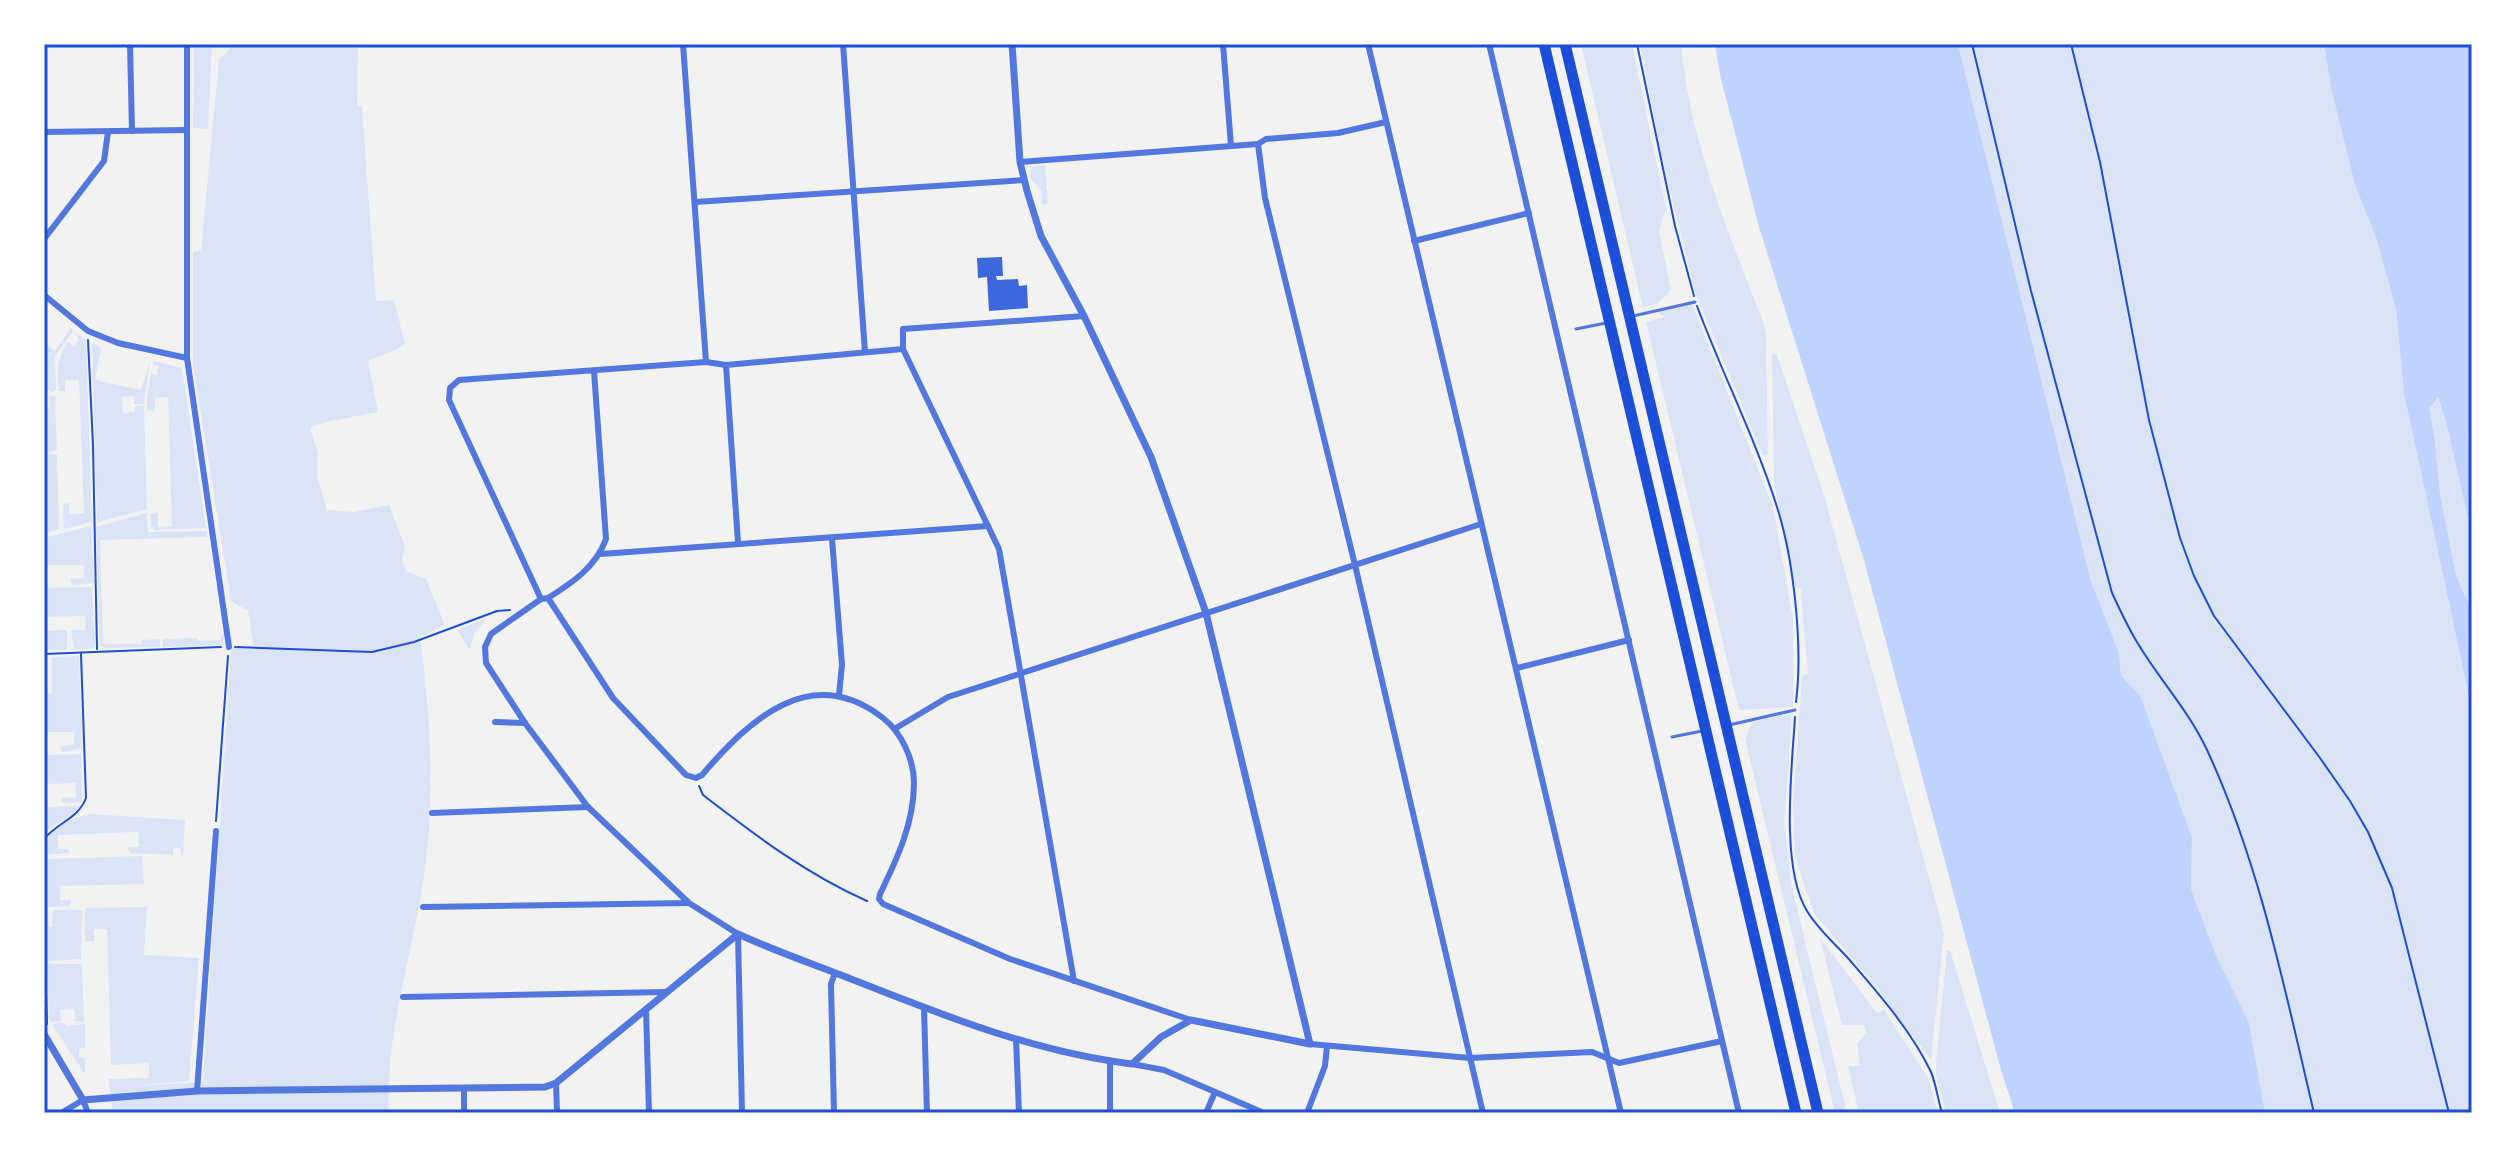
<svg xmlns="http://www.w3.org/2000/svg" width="2516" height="1157" viewBox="0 0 2516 1157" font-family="Roboto,sans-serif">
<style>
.green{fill:#dbe4f7}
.water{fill:#bfd3fe}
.building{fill:#3d67dc}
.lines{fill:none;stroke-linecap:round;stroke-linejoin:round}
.path{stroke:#1d4ed8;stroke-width:2}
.service{stroke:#5277de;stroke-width:3}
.minor{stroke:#5277de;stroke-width:6}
.tertiary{stroke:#5277de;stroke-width:7}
.motorway{stroke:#1d4ed8;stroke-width:11}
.neatline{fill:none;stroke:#1d4ed8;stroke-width:3}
</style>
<rect width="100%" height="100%" fill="#f2f2f2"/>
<g class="green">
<path d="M 194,44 L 358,44 L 357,106 L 362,107 L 376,301 L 394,300 L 405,344 L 396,350 L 368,361 L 378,412 L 325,422 L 310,428 L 318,453 L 317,476 L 327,510 L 353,512 L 389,505 L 405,546 L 402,561 L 407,572 L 426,579 L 445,625 L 420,637 C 430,711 435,787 426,861 C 416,946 385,1027 389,1113 L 113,1113 L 108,1079 L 149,1078 L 149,1063 L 111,1065 L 107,929 L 94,929 L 94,941 L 85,941 L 85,908 L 147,907 L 144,955 L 199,958 L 189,1081 L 130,1086 L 203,1082 L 231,652 L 233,648 L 254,649 L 248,611 L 231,601 L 193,364 L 193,252 L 201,250 L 219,60 L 233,45 L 212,45 L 208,129 L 193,128 Z"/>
<polygon points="1581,44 1632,44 1666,209 1659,231 1671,290 1658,303 1643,308"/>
<path d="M 1640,44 L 1681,44 C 1690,141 1728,232 1763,321 L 1766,337 L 1768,455 L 1763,456 L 1695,292 L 1661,153 Z"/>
<polygon points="1958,44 2324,44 2331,88 2355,185 2376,237 2396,310 2404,393 2472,710 2472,1113 2265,1113 2249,1023 2215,953 2191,889 2192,837 2140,695 2121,676 2119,653 2091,581"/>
<polygon points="1045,165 1048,204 1042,204 1042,192 1029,176 1033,167"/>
<polygon points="1691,304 1693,306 1773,507 1793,619 1793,707 1739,710 1646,322 1665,317 1659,314 1659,312"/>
<polygon points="71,328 73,331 55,356 56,390 50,393 49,389 44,389 44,343 55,351"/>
<path d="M 75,333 L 86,340 L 92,522 L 64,529 L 63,504 L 69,503 L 69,514 L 84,513 L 79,380 L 65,380 L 65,391 L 59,391 C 56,371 57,359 68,342 L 74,346 L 79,339 Z"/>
<polygon points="92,343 101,348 95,380 141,390 150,361 144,404 134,404 134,396 122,397 123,413 135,412 135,406 144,406 147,509 97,522"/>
<polygon points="1772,354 1777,355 1824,495 1941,921 1944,934 1931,1060 1869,978 1815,915 1805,888 1795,856 1793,804 1802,676 1808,674 1801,597 1802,589 1796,587 1774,484"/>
<polygon points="154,361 182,368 206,528 155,530 151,527 151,514 158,513 158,527 172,526 168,397 155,398 155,412 147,410 147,396 151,374 157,375 159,366 153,364"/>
<polygon points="50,396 55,396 57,450 46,454 57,455 59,529 44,533 44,408 50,408"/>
<polygon points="2437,398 2446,421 2472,536 2472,610 2456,576 2440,494 2435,441 2428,408"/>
<polygon points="146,513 148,532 206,531 207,537 100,540 103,644 142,644 142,640 160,639 160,647 104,648 100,645 96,527"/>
<polygon points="91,526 94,583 72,585 70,579 84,578 84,565 44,565 44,538"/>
<polygon points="92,587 95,645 92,649 74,649 71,630 86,630 85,616 44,617 44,588"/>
<polygon points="484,619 485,621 474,634 470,650 457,630"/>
<polygon points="67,630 67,650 44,650 44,631"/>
<polygon points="221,635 224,635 223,645 163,647 163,639 198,638 199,641 221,640"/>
<polygon points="79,656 82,749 62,752 60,746 74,745 74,732 44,732 44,693 52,693 52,657"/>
<polygon points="1788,714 1792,716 1784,823 1792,888 1847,1113 1835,1113 1745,739 1752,722"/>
<polygon points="81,754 82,802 63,803 61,798 76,797 75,783 44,784 44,755"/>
<path d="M 80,806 C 71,819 54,822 44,835 L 44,807 Z"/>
<path d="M 90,814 L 185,820 L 183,855 L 181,854 L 180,848 L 173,848 L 173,855 L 131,853 L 127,847 L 139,847 L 138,832 L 58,835 L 58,849 L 69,849 L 69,853 L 44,855 C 44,830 68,819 90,814 Z"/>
<polygon points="142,856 144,884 60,886 60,900 71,900 70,906 45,907 44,859"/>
<polygon points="46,909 48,910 49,927 52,927 53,910 82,910 81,959 47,961"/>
<polygon points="1820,938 1877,1013 1884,1010 1928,1078 1938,1113 1859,1113 1848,1066 1860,1066 1857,1044 1866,1033 1864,1025 1842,1025"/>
<polygon points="1950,950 2000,1113 1946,1113 1936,1076 1936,1062 1947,951"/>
<polygon points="47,964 82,964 84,1022 73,1021 76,1018 74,1009 60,1010 61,1021 51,1022 49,1019"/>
<polygon points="65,1023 66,1026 85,1024 85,1048 79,1049 79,1058 85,1058 85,1074 52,1024"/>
</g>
<g class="water">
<polygon points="1715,44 1958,44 2091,581 2119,653 2121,676 2140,695 2192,837 2191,889 2215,953 2249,1023 2265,1113 2015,1113 2001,1070 1864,560 1759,227 1720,75"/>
<polygon points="2324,44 2472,44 2472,536 2446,421 2438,398 2429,408 2435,441 2440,494 2456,576 2472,610 2472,710 2404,393 2396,310 2376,237 2355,185 2331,88"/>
</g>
<polygon class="building" points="1002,257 1003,276 996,276 997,280 1018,279 1019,286 1027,285 1028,308 989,311 987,277 978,278 977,258"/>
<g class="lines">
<g class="path">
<polyline points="1637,44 1675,226 1694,296"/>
<path d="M 1972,44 L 2031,291 L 2112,593 C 2119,608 2126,623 2134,637 C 2156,676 2188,709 2207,750 C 2260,864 2285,991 2314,1113"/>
<polyline points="2071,44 2100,162 2149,420 2180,538 2194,576 2214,616 2320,758 2350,801 2368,832 2392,888 2449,1113"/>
<path d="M 1697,306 C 1722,373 1756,440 1777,507 C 1794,560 1803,647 1796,702"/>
<polyline points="88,340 93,445 97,649"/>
<polyline points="235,647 372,652 414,642 497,611 510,610"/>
<polyline points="44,654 221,647"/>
<path d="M 1795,717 C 1792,767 1780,867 1807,911 C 1817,928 1834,943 1847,957 C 1877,992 1911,1030 1931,1072 C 1936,1084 1938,1100 1942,1113"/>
<path d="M 699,786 L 703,795 C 755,835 806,874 867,901"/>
<polyline points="216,821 228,656"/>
<path d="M 44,839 C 58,822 78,819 86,798 L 81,654"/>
<polyline points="44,929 47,1024"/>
</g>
<g class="service">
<polyline points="1633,316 1695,302"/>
<polyline points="1576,329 1606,323"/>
<polyline points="1729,725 1795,710"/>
<polyline points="1672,737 1702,731"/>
</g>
<g class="minor">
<polyline points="130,44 132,131"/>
<polyline points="187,44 187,358 229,647"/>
<polyline points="683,44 706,362"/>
<polyline points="843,44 865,352"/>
<polyline points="1223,44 1231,146"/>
<polyline points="1368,44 1621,1113"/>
<polyline points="1489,44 1739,1113"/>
<polyline points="44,132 186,130"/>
<polyline points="1258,144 1265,198 1355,565 1483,1113"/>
<polyline points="1020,162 1258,144 1266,139 1338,133 1386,122"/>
<polyline points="695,202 1024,180"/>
<polyline points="44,239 104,161 108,132"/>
<polyline points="1414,241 1529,213"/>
<polyline points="44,295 88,331 118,343 187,358"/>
<polyline points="903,349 999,549 1074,981"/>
<polyline points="726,365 738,543"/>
<polyline points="832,539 842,665 839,695"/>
<polyline points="601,554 988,526"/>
<path d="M 548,598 C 572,583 596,567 606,539 L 594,371"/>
<path d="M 541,599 L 548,598 L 613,698 L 686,775 L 696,778 L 702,775 C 750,719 811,662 883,718 C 901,732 914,759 914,783 C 914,823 897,859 880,894 L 879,899 L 883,904 L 1010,959 L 1191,1020"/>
<polyline points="1517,668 1629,640"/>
<polyline points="495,722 525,723"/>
<polyline points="896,728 948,697 1481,524"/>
<polyline points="432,813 588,807"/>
<polyline points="423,907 688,903"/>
<polyline points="403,997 665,992"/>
<polyline points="924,1008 927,1113"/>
<polyline points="646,1009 649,1113"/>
<polyline points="1016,1039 1019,1113"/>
<polyline points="1310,1044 1470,1058 1592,1052 1619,1063 1722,1041"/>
<polyline points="1132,1064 1164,1070 1264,1113"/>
<polyline points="556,1083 557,1113"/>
<polyline points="197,1091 216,831"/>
<polyline points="61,1113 83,1100 88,1113"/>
<polyline points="464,1113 464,1088"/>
<polyline points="742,1113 738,934 689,903 588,807 525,723 486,663 485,647 491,634 541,599 449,400 450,388 459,380 706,362 726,365 903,349 903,329 1084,316"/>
<polyline points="834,1113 831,984 835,973"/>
<polyline points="1110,1113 1110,1061"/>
<polyline points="1206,1113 1215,1092"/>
<polyline points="1307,1113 1325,1066 1327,1046"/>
</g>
<path class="tertiary" d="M 44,1034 L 83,1100 L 197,1091 L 545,1087 L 556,1083 L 738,934 C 775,951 813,964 851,979 C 942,1015 1034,1052 1132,1064 L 1161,1037 L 1191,1020 L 1310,1044 L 1206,613 L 1151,457 L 1084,316 L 1041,236 L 1027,191 L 1020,162 L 1012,44"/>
<g class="motorway">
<polyline points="1544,44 1796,1113"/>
<polyline points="1565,44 1818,1113"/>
</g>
</g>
<rect width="2516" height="1157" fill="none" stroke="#ffffff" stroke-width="92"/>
<rect x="46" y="46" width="2424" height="1065" class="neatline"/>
</svg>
